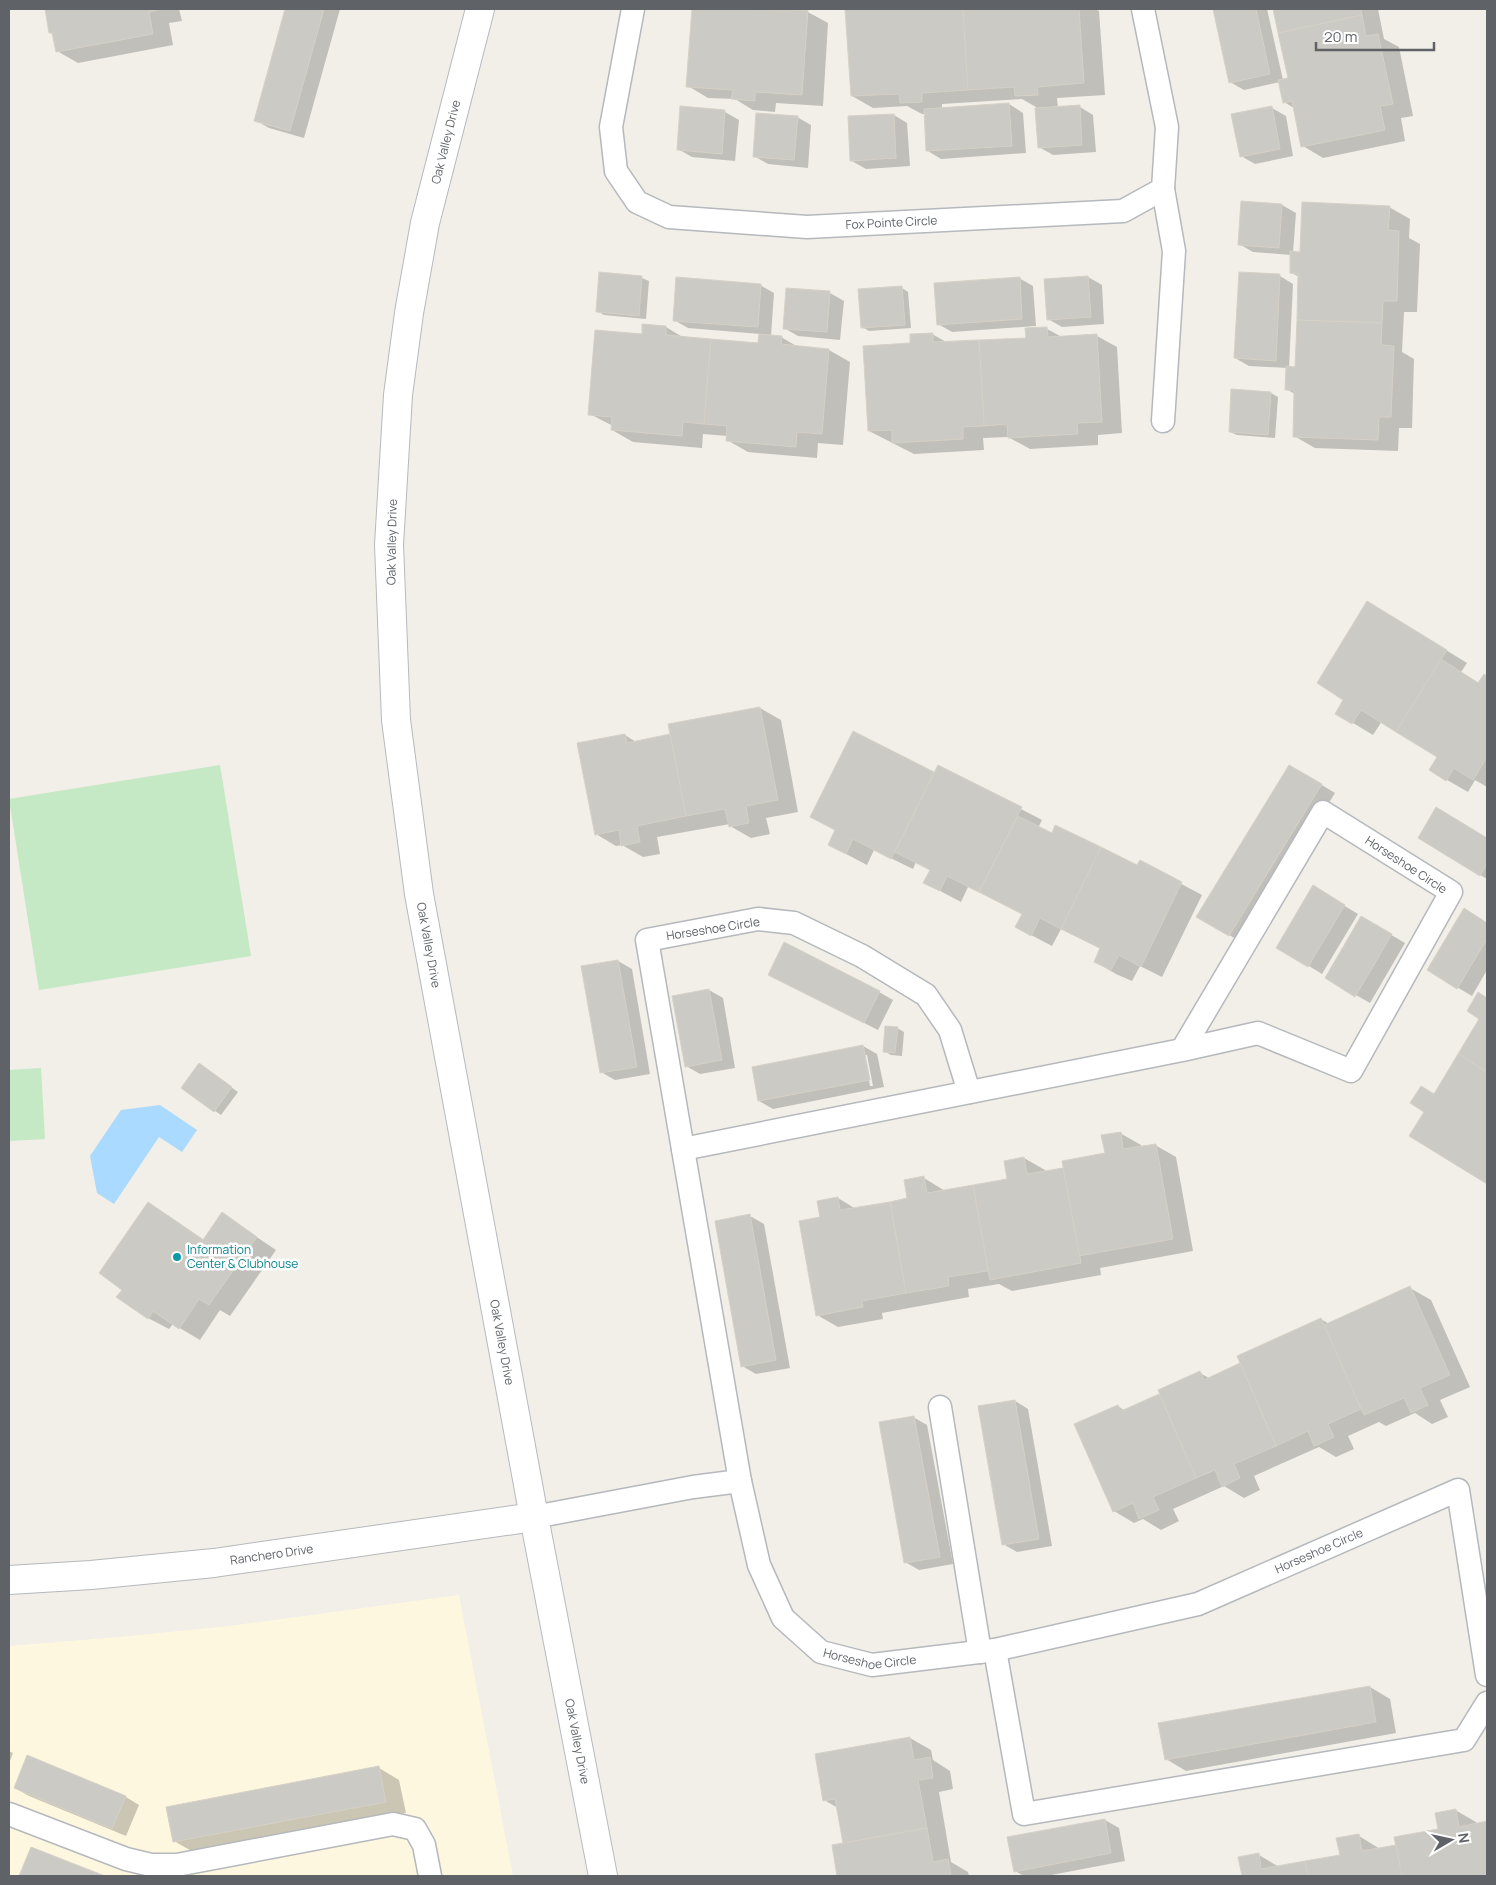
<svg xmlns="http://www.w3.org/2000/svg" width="1496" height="1885" viewBox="0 0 1496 1885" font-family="Manrope,sans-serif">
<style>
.commercial{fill:#fef7e0}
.green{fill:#c5e8c5}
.water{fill:#aadaff}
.shadow{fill:#0003;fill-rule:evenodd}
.building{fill:#cccac5;stroke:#d6d1c6}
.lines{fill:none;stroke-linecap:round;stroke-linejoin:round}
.lane-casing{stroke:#b5b8bc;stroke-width:25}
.street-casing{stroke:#b5b8bc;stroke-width:30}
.secondary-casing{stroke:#b6babf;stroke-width:30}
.lane{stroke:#fff;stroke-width:22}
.street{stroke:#fff;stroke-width:28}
.secondary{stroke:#fff;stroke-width:28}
.culture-dot{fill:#0f9aa8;stroke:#fff;stroke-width:2}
.labels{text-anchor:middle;stroke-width:5;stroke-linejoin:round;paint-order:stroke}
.street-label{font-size:12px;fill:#5f6368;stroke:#fff}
.culture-label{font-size:12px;fill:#0d838f;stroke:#fff;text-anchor:start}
</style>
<rect width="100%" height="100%" fill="#f1efe8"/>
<polygon class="commercial" points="459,1595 513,1876 9,1876 9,1646 119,1637 229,1626"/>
<g class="green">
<polygon points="220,765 251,956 39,990 9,799"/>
<polygon points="41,1068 45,1139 9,1141 9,1070"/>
</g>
<polygon class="water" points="160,1105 197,1130 182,1152 159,1137 114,1204 97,1193 90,1156 121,1110"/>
<g class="shadow">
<polygon points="46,9 179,9 182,21 169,23 173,45 78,63 57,51 53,34 50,32"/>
<polygon points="286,9 340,9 304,138 269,128 255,120"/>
<polygon points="693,9 806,9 806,11 828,23 823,106 776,103 775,112 753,110 735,99 708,98 688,86"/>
<polygon points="867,9 1095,9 1099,11 1105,95 1057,98 1058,108 1080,107 1093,115 1096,152 1053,155 1039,147 1036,107 1022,99 942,104 942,109 1009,104 1023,113 1026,153 941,159 928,151 925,114 922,114 907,106 873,108 852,96 846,10"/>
<polygon points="1214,9 1267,9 1283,80 1289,79 1275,9 1378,9 1384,39 1399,47 1413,116 1401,118 1405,141 1323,158 1303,146 1294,108 1284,102 1280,82 1244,90 1230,82"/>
<polygon points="1272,108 1286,116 1293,156 1255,164 1241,156"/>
<polygon points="725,112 739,120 735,161 692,157 678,149"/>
<polygon points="894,115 907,123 910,166 866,169 852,161"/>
<polygon points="797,117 811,125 808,168 768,164 754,156"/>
<polygon points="1282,205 1296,213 1293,253 1301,253 1389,207 1410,219 1409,238 1420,244 1417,312 1404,312 1402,352 1414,359 1412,428 1399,428 1398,451 1315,448 1294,436 1295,394 1286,389 1287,368 1249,366 1235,358 1280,276 1293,284 1289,368 1296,368 1300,277 1291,273 1291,255 1253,252 1239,244"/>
<polygon points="601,274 642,278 649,281 646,319 604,315 597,311"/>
<polygon points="1088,277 1102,285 1104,324 1062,327 1048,319"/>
<polygon points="1019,278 1033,286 1036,326 952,332 938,324"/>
<polygon points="760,285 774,293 771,336 781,337 798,347 829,350 850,362 843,445 818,443 817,458 748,452 727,440 728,436 703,434 702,448 633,442 612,430 613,426 590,414 643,335 666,327 684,338 759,345 760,334 688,328 674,320"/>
<polygon points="902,288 908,292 911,328 869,331 862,327"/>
<polygon points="830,293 844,301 840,340 798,336 784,328"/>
<polygon points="1047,329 1062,337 1097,336 1117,347 1122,433 1098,435 1098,445 1030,449 1008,437 983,438 984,450 914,454 869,431 912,344 932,334 948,343 1027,339 1027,330"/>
<polygon points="1233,390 1271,393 1278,397 1275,438 1237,435 1230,432"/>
<polygon points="1389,615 1467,663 1461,672 1479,683 1484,675 1487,677 1487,787 1475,780 1468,792 1447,780 1430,770 1439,757 1382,721 1373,735 1353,723"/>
<polygon points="760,708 781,720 798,812 766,818 770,834 751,838 730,826 730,824 657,837 660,854 643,857 622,845 616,846 596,834 625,735 636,742 671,735"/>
<polygon points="853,733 935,774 1021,809 1042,820 1038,828 1138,867 1140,862 1202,895 1162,977 1140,966 1132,981 1116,974 1095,962 1101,949 1061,929 1052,946 1016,927 1023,914 968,887 961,902 925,883 931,870 916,862 913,869 874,850 867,865 829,845 836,831"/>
<polygon points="1290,766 1335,793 1243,943 1198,917"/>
<polygon points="1451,817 1487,839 1487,879 1419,838"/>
<polygon points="1313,887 1358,914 1322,974 1278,947"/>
<polygon points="1465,910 1487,923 1487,970 1472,996 1428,970"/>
<polygon points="1362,918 1405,943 1370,1003 1326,978"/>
<polygon points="618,961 632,969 650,1074 615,1080 601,1072"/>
<polygon points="783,982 879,992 893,1000 878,1030"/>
<polygon points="709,990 723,998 735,1068 700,1074 686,1066"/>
<polygon points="1479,993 1487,998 1487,1182 1411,1136 1481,1018"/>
<polygon points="897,1028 904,1032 902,1056 891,1055 884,1051"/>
<path d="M 863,1046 L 877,1054 L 884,1087 L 773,1109 L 759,1101 ZM 864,1055 L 867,1055 L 873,1086 L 870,1086 Z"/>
<polygon points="205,1069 238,1092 221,1115 182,1088"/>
<polygon points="1120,1133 1141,1145 1142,1147 1155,1145 1176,1157 1193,1251 1100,1268 1101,1275 1012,1291 999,1284 968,1289 969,1297 882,1313 883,1319 838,1327 817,1315 821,1218 838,1198 856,1209 908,1199 924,1178 945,1191 1008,1180 1024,1158 1045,1170 1045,1172 1065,1169 1106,1154"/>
<polygon points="149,1204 169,1216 204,1240 222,1214 276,1250 230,1316 220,1310 200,1340 173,1324 169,1329 148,1318 124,1289"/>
<polygon points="750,1216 764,1224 790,1368 756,1374 742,1366"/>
<polygon points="1410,1288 1431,1300 1470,1387 1440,1400 1448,1417 1432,1424 1415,1413 1386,1426 1379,1422 1348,1436 1354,1449 1336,1457 1319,1447 1254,1476 1260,1490 1244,1498 1224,1486 1173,1509 1179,1521 1161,1530 1143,1519 1134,1523 1114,1511 1118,1406 1125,1411 1160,1395 1200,1373 1209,1378 1242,1364 1321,1319 1329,1324"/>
<polygon points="1015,1401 1028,1409 1052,1546 1017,1552 1003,1544"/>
<polygon points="913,1417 927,1425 953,1564 919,1570 905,1562"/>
<polygon points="1370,1687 1390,1699 1396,1733 1186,1771 1166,1759"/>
<polygon points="910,1738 931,1750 933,1760 950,1771 953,1789 939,1792 951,1862 968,1872 969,1876 839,1876 833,1846 844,1844 838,1808 824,1800"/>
<polygon points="9,1751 13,1753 9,1764"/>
<polygon points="28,1756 126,1797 139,1805 126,1836 29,1796 15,1788"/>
<polygon points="379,1768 399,1780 406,1813 195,1853 174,1841"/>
<polygon points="1455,1810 1476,1822 1477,1825 1487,1823 1487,1876 1243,1876 1240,1858 1259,1855 1279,1867 1341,1856 1359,1836 1380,1849 1398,1846 1440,1830"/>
<polygon points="1105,1820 1119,1828 1125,1861 1046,1876 1024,1876 1015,1871"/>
<polygon points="32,1848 102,1876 20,1876"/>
</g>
<g class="building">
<polygon points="45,9 161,9 149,12 153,34 56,52 52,33 49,33"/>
<polygon points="285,9 324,9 290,131 254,121"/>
<polygon points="692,9 808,10 802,95 755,92 755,101 731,99 733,90 686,87"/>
<polygon points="845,9 963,9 968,90 922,93 922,102 900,103 899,94 851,96"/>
<polygon points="963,9 1079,9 1084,83 1037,87 1038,95 1015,96 1014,87 968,90"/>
<polygon points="1213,9 1256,9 1270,74 1229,83"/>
<polygon points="1273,9 1361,9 1362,15 1278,33"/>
<polygon points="1362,15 1366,36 1378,34 1393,104 1380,106 1385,130 1301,147 1292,101 1283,103 1278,80 1288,78 1278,33"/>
<polygon points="1009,103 1012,146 926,151 924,109"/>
<polygon points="1080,105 1082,145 1038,148 1035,108"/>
<polygon points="680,106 725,110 722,154 677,150"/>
<polygon points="1272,106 1280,149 1240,157 1231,114"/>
<polygon points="756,113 798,116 794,160 753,157"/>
<polygon points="894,114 896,158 850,161 848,116"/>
<polygon points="1241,201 1282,204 1279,248 1238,245"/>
<polygon points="1302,202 1390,206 1388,230 1399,231 1397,301 1383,301 1382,323 1297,320 1298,274 1290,273 1290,251 1300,252"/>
<polygon points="599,272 642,276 639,316 596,312"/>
<polygon points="1239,272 1280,274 1276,361 1234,358"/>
<polygon points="1088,276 1091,317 1047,320 1044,279"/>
<polygon points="676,277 761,284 758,327 673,321"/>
<polygon points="1020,277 1022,319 937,325 934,283"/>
<polygon points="902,286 905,325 861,328 858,289"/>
<polygon points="786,288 830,291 827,332 783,329"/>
<polygon points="1297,320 1382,323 1381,345 1394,346 1391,417 1379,417 1378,440 1293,437 1294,390 1285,390 1286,366 1295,367"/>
<polygon points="642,324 666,326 666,335 711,339 704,424 683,422 682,436 611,430 612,417 588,415 595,330 642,334"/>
<polygon points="1047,327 1048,337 1097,334 1102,422 1077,423 1078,434 1008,438 1007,424 984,426 979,340 1026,338 1025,328"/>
<polygon points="933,333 933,342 979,340 984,426 963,427 963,439 892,443 892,430 868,431 863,346 910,343 910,334"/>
<polygon points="759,334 782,336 781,344 829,349 822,434 797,432 796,447 726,441 727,426 704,424 711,339 758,343"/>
<polygon points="1231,389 1271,392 1268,435 1229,432"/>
<polygon points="1367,601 1447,650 1396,732 1361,710 1352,724 1335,714 1343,700 1317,683"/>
<polygon points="1441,659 1478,683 1484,674 1487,676 1487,757 1473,780 1454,768 1446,781 1429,770 1437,757 1396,732"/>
<polygon points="760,707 778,800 746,806 749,823 729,827 725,809 686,816 668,724"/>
<polygon points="853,731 934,772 891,859 853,839 846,854 828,845 835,830 810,817"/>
<polygon points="625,734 627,743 670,734 686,816 637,826 640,842 621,846 619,830 595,835 577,743"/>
<polygon points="938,765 1022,807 979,892 947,876 940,891 923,883 930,870 895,852"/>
<polygon points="1289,765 1322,784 1229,936 1196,917"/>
<polygon points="1436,807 1487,838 1487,864 1480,876 1418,838"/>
<polygon points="1018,816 1052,833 1055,825 1101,847 1061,929 1040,918 1031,936 1015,927 1022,914 979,892"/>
<polygon points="1101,847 1137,865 1140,860 1182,882 1141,967 1119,955 1111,970 1094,962 1100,948 1061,929"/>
<polygon points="1313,885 1345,905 1308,967 1276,948"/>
<polygon points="1464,908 1487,923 1487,939 1457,989 1427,970"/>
<polygon points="1361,916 1392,934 1355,997 1325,978"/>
<polygon points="784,942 880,991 864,1023 768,975"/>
<polygon points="618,960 637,1067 600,1073 581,966"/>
<polygon points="709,989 722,1060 685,1067 672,996"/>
<polygon points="1478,992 1487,998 1487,1072 1458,1054 1479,1019 1467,1011"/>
<polygon points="885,1026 898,1027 895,1053 883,1052"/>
<polygon points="863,1045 870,1080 758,1101 752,1067"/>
<polygon points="1458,1054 1487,1072 1487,1184 1409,1136 1424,1112 1410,1103 1421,1086 1434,1094"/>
<polygon points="199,1063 232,1087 214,1112 181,1088"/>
<polygon points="1121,1132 1123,1149 1156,1144 1173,1239 1079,1256 1062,1161 1105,1153 1101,1135"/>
<polygon points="1024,1157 1027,1174 1063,1168 1081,1263 990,1280 973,1185 1007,1179 1004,1161"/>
<polygon points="924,1176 927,1193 973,1185 988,1271 948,1277 949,1286 906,1293 890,1202 907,1198 904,1180"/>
<polygon points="838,1197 840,1210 890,1202 906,1293 862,1301 863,1307 816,1316 799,1221 820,1217 817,1201"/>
<polygon points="148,1202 203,1240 222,1212 257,1237 209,1305 199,1299 179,1329 153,1311 148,1319 116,1297 122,1290 99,1273"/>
<polygon points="750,1214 776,1360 741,1367 715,1221"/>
<polygon points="1410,1286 1450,1375 1420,1388 1428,1405 1411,1413 1404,1398 1364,1415 1324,1325"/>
<polygon points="1321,1318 1361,1409 1328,1424 1334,1437 1314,1446 1308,1431 1276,1446 1237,1356"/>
<polygon points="1240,1363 1276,1446 1234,1464 1240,1478 1222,1487 1215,1470 1196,1478 1158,1390 1200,1371 1204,1380"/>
<polygon points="1159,1394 1196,1478 1153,1497 1159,1510 1139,1519 1133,1503 1113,1512 1074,1424 1118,1405 1121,1411"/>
<polygon points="1015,1400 1039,1539 1002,1545 978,1406"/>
<polygon points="914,1416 940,1557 904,1563 879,1422"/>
<polygon points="1370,1686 1376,1722 1165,1760 1158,1723"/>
<polygon points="910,1737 914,1760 930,1757 933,1778 918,1780 927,1828 843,1843 835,1799 823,1801 815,1754"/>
<polygon points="27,1755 126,1796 112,1829 14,1788"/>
<polygon points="379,1766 386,1802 173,1842 166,1807"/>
<polygon points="1456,1809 1459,1827 1487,1821 1487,1876 1402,1876 1394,1837 1438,1829 1435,1813"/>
<polygon points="1105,1819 1111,1853 1014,1872 1007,1837"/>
<polygon points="927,1828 933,1862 948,1859 951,1876 837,1876 832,1845"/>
<polygon points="1359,1834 1362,1851 1396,1845 1402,1876 1308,1876 1305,1861 1340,1855 1336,1838"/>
<polygon points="31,1847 105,1876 19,1876"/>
<polygon points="1259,1853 1261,1869 1305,1861 1308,1876 1242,1876 1238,1857"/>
</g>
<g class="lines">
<defs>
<g id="lane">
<path id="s1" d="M 633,9 L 611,127 L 616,171 L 637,202 L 669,217 L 807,227 L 1123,211 L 1163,189 L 1167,127 L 1143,9"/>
<polyline points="1163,421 1174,251 1163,189"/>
<path id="s2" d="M 969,1092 L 950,1030 L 926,995 L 862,956 L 794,923 L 758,919 L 647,940 L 740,1481 L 759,1565 L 783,1618 L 821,1652 L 872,1665 L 995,1650 L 1198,1604 L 1458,1490 L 1487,1675"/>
<polyline points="683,1149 1182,1050 1258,1033 1351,1071 1451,892 1323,812 1182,1050"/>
<polyline points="940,1407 980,1652"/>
<polyline points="534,1517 693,1487 740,1481"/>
<polyline points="995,1650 1024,1814 1464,1740 1487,1703"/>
<polyline points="9,1814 126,1859 151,1865 177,1865 393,1824 415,1829 424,1845 430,1876"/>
</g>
<g id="street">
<path id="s3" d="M 9,1580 L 91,1575 L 214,1563 L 534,1517"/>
</g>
<g id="secondary">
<path id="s4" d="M 480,9 L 425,223 L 409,313 L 398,395 L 389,545 L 396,720 L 419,894 L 534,1517 L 603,1876"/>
</g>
</defs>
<use href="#lane" class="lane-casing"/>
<use href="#street" class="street-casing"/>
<use href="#secondary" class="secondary-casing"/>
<use href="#lane" class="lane"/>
<use href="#street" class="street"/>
<use href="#secondary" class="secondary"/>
</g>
<circle class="culture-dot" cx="177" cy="1257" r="5"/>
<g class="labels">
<g class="street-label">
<text transform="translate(446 142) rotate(-76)" y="4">Oak Valley Drive</text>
<text dy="4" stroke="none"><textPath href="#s1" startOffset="460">Fox Pointe Circle</textPath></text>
<text transform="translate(392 542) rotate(-89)" y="4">Oak Valley Drive</text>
<text transform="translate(1406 865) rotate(33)" y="4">Horseshoe Circle</text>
<text transform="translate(713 929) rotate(-9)" y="4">Horseshoe Circle</text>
<text dy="4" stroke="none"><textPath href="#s4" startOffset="948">Oak Valley Drive</textPath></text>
<text dy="4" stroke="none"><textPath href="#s4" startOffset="1352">Oak Valley Drive</textPath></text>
<text dy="4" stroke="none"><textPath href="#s2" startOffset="1668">Horseshoe Circle</textPath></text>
<text dy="4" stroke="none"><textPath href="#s3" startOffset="264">Ranchero Drive</textPath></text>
<text dy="4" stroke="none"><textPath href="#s2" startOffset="1201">Horseshoe Circle</textPath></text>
<text dy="4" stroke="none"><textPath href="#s4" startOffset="1758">Oak Valley Drive</textPath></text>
</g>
<g class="culture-label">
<text x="187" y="1254">Information<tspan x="187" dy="14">Center &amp; Clubhouse</tspan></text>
</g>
</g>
<rect width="1496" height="1885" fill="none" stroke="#5f6368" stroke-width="20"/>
<g transform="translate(1451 1840) rotate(81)" stroke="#ffffff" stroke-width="4" paint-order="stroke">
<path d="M0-4L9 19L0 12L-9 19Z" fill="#5f6368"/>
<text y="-8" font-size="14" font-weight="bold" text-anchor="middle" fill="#5f6368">N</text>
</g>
<path d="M1316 42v8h118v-8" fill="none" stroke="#5f6368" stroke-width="2.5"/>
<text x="1324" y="42" font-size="15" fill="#5f6368" stroke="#ffffff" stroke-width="4" paint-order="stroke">20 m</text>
</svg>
